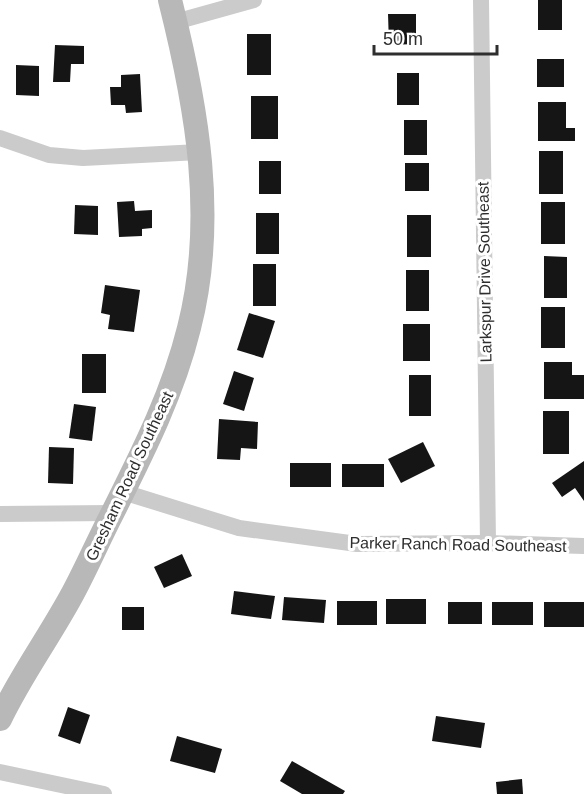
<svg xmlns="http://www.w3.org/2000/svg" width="584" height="794" viewBox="0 0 584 794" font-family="Arial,sans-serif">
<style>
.building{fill:#151515}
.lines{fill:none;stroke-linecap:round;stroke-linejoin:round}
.street{stroke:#cbcbcb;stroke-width:16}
.secondary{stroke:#b8b8b8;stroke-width:24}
.labels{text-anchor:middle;stroke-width:6;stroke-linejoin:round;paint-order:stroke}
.street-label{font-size:16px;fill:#2e2e2e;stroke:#fff}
</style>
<rect width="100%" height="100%" fill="#fff"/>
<g class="building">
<rect x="538" y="0" width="24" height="30"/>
<polygon points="388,14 416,14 416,44 389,45"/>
<rect x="247" y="34" width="24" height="41"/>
<polygon points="55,45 84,46 84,64 71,64 70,82 53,82"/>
<rect x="537" y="59" width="27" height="28"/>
<polygon points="16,65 39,66 39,96 16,95"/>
<rect x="397" y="73" width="22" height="32"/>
<polygon points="140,74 142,112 126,113 125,105 111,105 110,87 121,87 121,75"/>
<rect x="251" y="96" width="27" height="43"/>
<polygon points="538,102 566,102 566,128 575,128 575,141 538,141"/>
<rect x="404" y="120" width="23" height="35"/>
<rect x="539" y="151" width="24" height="43"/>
<rect x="259" y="161" width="22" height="33"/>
<rect x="405" y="163" width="24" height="28"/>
<polygon points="134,201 135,211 152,210 152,228 142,229 142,236 119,237 117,202"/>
<rect x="541" y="202" width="24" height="42"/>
<polygon points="75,205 98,206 98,235 74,234"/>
<rect x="256" y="213" width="23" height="41"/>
<rect x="407" y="215" width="24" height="42"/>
<polygon points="544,256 567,257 567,298 544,298"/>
<rect x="253" y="264" width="23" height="42"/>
<rect x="406" y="270" width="23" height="41"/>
<polygon points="105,285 140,290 134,332 108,329 110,315 101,313"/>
<rect x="541" y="307" width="24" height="41"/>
<polygon points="249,313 275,321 263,358 237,350"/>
<rect x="403" y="324" width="27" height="37"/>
<rect x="82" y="354" width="24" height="39"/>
<polygon points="544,362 572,362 572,375 584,375 584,399 544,399"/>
<polygon points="234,371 254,378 244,411 223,404"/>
<rect x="409" y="375" width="22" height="41"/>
<polygon points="74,404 96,407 92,441 69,438"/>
<rect x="543" y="411" width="26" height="43"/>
<polygon points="219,419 258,422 257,449 241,448 240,460 217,459"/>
<polygon points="423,442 435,466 401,483 388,459"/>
<polygon points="49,447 74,448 73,484 48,483"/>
<polygon points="584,461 584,501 575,488 562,497 552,483"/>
<rect x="290" y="463" width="41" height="24"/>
<rect x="342" y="464" width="42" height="23"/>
<polygon points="182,554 192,576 164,588 154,567"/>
<polygon points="234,591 275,596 271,619 231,614"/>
<polygon points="284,597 326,600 324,623 282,620"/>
<rect x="386" y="599" width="40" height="25"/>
<rect x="337" y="601" width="40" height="24"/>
<rect x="448" y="602" width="34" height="22"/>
<rect x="492" y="602" width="41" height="23"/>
<rect x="544" y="602" width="40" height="25"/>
<rect x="122" y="607" width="22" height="23"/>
<polygon points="68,707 90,715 80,744 58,736"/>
<polygon points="436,716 485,723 481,748 432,741"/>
<polygon points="177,736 222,749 215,773 170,761"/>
<polygon points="292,761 345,791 343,794 302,794 280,781"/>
<polygon points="522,779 523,794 497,794 496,782"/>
</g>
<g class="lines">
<g class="street">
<polyline points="481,0 488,543"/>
<polyline points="175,22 254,0"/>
<polyline points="0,138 49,155 83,158 199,152"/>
<polyline points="123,492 239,528 357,544 488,543 584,546"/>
<polyline points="0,514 112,513"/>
<polyline points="0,772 104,794"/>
</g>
<path class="secondary" d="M 0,719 C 21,675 50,636 73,593 C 87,567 99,539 113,512 C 143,452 173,393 189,328 C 217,219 197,107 170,0"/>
</g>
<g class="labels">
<g class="street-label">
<text transform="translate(484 272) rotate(-91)" y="6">Larkspur Drive Southeast</text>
<text transform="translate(129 476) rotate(-65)" y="6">Gresham Road Southeast</text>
<text transform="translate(458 544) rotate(1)" y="6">Parker Ranch Road Southeast</text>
</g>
</g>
<path d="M374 45v9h123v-9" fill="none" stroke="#2e2e2e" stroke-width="3"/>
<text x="383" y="45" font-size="18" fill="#2e2e2e" stroke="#ffffff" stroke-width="4.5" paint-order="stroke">50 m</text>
</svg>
